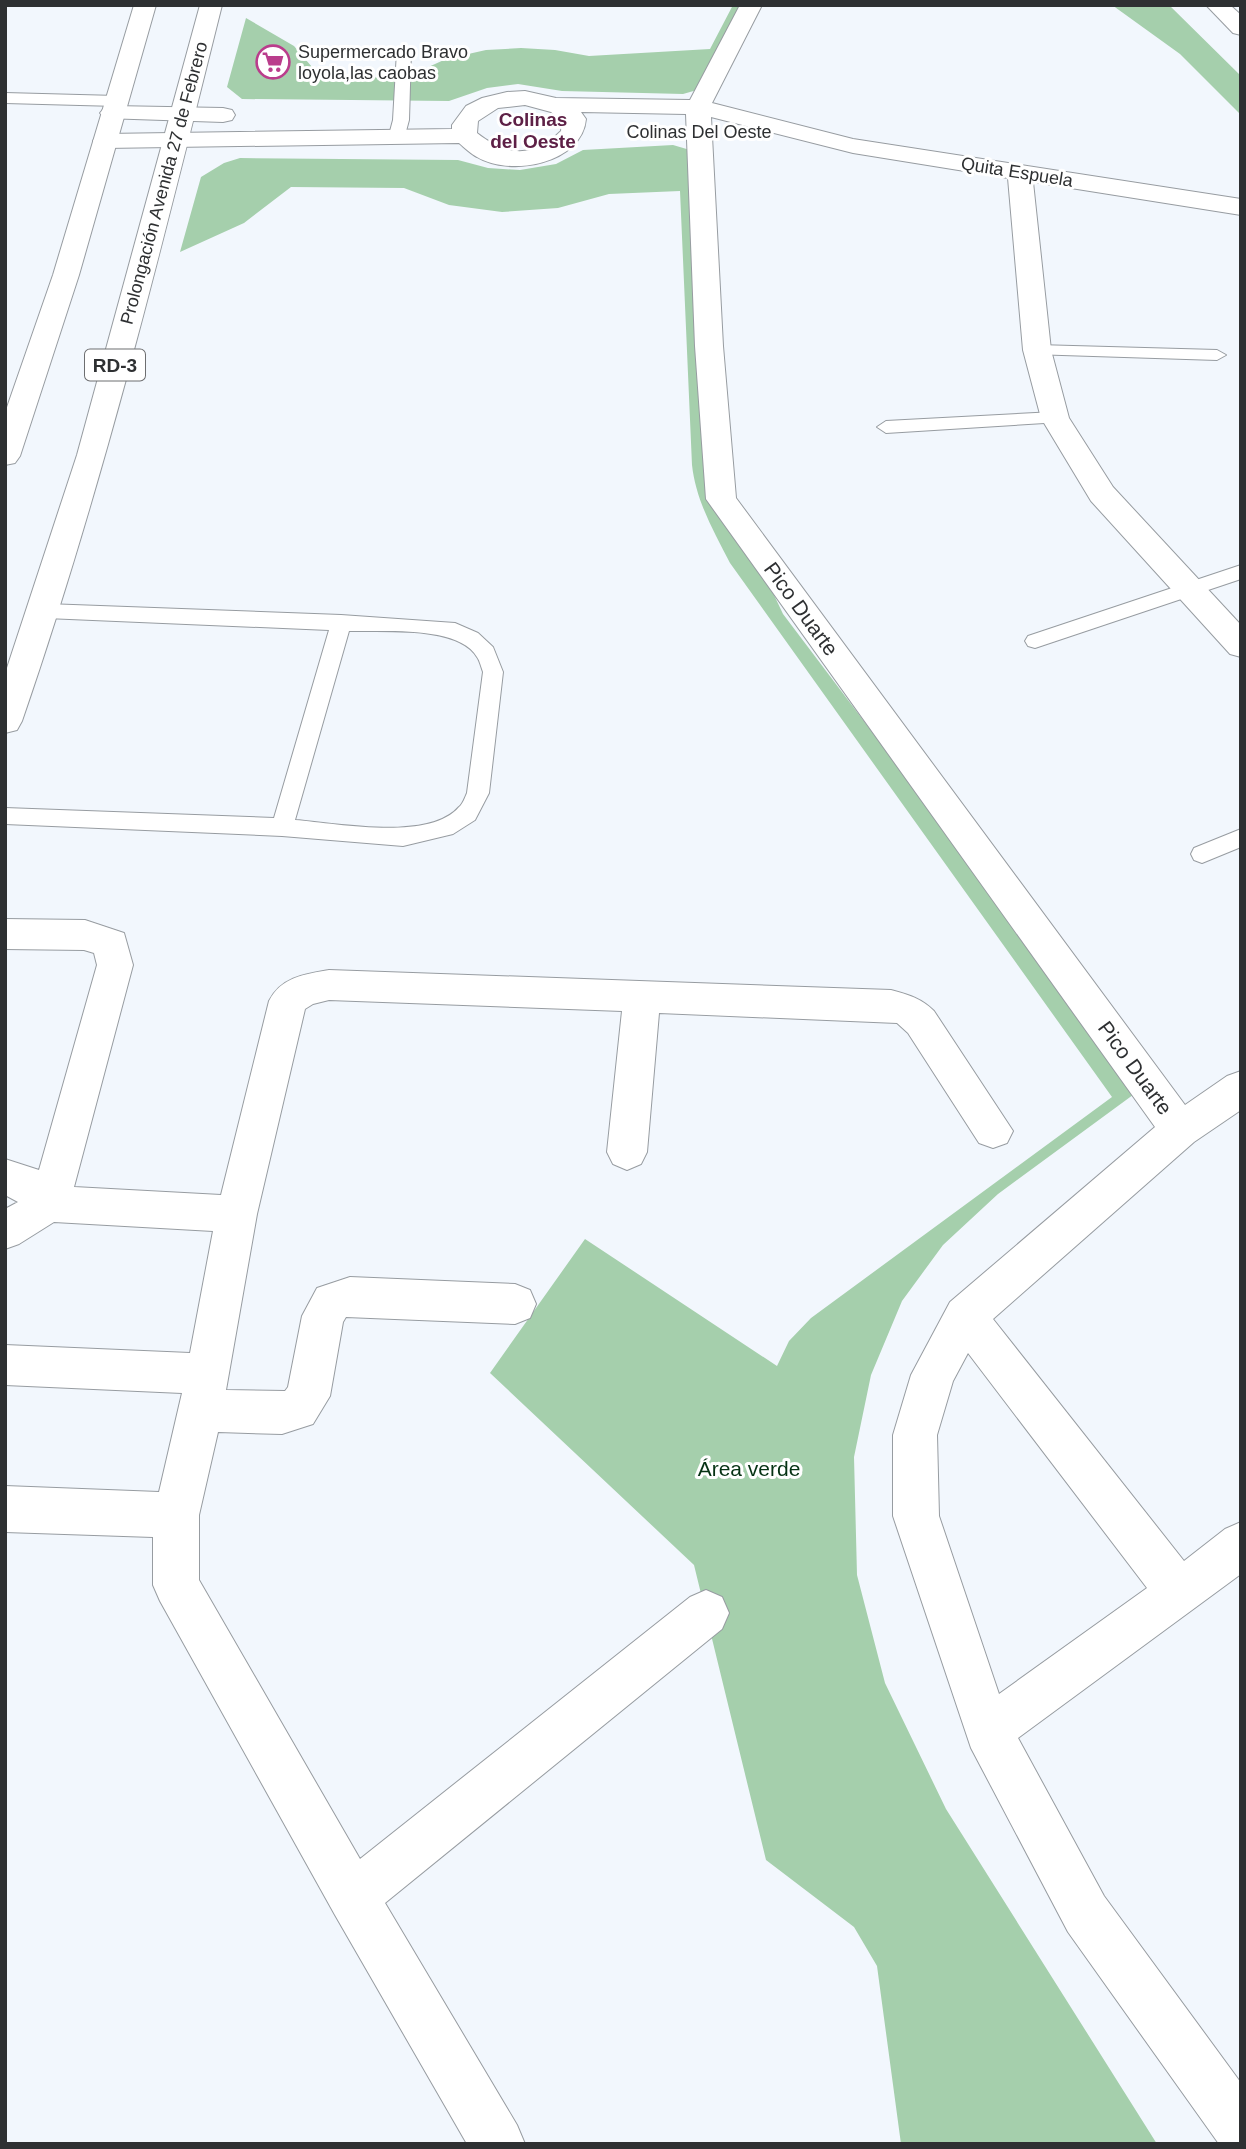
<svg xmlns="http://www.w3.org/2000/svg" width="1246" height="2149" viewBox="0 0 1246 2149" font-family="Arial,sans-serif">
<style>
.green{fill:#a5cfac}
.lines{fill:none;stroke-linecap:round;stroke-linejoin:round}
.service-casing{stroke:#979ca1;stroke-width:2}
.minor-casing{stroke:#979ca1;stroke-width:2}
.primary-casing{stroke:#979ca1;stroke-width:2}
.service{fill:#fff;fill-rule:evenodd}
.minor{fill:#fff;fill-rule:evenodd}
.primary{fill:#fff;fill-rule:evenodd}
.labels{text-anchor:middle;stroke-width:6;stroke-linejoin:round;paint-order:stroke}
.far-poi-label{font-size:18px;fill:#2e3032;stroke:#fff;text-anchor:start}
.far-street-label{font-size:18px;fill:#2e3032;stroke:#fff}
.far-neighbourhood-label{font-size:19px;font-weight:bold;fill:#5d2046;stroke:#fff}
.shield{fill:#fff;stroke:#6d6e70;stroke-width:2}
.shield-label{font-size:19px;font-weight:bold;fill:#2e3032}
.street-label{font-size:21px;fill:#2e3032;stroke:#fff}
.park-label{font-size:21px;fill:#053213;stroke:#fff}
</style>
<rect width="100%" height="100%" fill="#f2f7fd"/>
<g class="green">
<polygon points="733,5 745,5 697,90 683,94 562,91 518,84 487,88 449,101 242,99 227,87 246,18 294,46 318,74 402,79 446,59 486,50 521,48 555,50 589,56 710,49"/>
<polygon points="1112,5 1169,5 1241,76 1241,115 1180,54"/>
<path d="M 673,145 L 690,150 L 709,457 L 783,614 L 885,749 L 1137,1092 L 998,1194 L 943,1245 L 902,1301 L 871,1375 L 854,1457 L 857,1575 L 885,1683 L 946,1809 L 1157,2144 L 901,2144 L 877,1966 L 854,1927 L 766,1860 L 694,1565 L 490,1373 L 585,1239 L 777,1366 L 789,1341 L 811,1318 L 1112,1097 L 730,563 C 714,532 696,501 692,465 L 680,191 L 609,194 L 558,208 L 502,212 L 449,205 L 404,188 L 291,187 L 244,223 L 180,252 L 201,177 L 224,163 L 240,158 L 458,160 L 488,168 L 520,170 L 556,164 L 583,150 Z"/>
</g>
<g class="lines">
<defs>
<g id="service">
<polygon points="404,47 411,51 409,120 405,135 397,140 389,135 393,120 397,51"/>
<polygon points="5,93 117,96 125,101 117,106 5,103"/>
<polygon points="1037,345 1217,350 1226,355 1217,360 1031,354 1028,350 1031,346"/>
<polygon points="1055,412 1064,418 1061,422 886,433 877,427 886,421"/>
<polygon points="1241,565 1241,579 1035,648 1028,646 1025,641 1028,636"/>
<path d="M 46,604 L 341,615 L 455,623 L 478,633 L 493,647 L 503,672 L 489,793 L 475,820 L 453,834 L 403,846 L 282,836 L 5,824 L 5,808 L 274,818 L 329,630 L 46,618 L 39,616 L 36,611 L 39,606 ZM 349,631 C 381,632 459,625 477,657 C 480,661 481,667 483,672 L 467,793 C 465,797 463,804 459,807 C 429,842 336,823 295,820 Z"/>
<polygon points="1241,829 1241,847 1202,863 1194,860 1191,854 1194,848"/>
</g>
<g id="minor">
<path d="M 740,5 L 762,5 L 712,103 L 853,139 L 1241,199 L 1241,215 L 1033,182 L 1051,350 L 1069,418 L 1113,487 L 1241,625 L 1241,657 L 1230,654 L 1091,501 L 1041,418 L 1023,350 L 1008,178 L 853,153 L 711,117 L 723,346 L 736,498 L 1185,1105 L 1227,1076 L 1241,1071 L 1241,1110 L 1194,1142 L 993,1319 L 1184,1561 L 1225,1529 L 1241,1522 L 1241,1574 L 1018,1738 L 1104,1896 L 1241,2083 L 1241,2144 L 1219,2144 L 1068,1932 L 971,1748 L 893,1516 L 893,1435 L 911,1375 L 950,1302 L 1155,1127 L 706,499 L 695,346 L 686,114 L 581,112 L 586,119 C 582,164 510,177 477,157 C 471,154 465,148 459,143 L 105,148 L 96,146 L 93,141 L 96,136 L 105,134 L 452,129 L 452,125 L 466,106 L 482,98 L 507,92 L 525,91 L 556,98 L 690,100 ZM 525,105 L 551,112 L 562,121 L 561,131 C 533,159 506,156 477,133 L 478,121 L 498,108 ZM 968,1353 L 1147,1588 L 999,1694 L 939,1516 L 937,1435 L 953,1381 Z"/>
<polygon points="1206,5 1230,5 1241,15 1241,35 1233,33"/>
<polygon points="112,106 223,108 232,110 235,115 232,120 223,122 104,118 100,113 104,108"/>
<path d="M 5,919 L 85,920 L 124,933 L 133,965 L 74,1187 L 221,1195 L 269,1001 C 281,977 305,974 329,970 L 891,990 C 909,995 921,998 934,1011 L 1013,1131 L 1007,1143 L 993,1148 L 979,1143 L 908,1033 L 897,1023 L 659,1013 L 647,1152 L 641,1164 L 627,1170 L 613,1164 L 607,1152 L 622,1011 L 329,1000 L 313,1004 L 305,1009 L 257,1214 L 226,1390 L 285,1391 L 288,1387 L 302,1316 L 317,1288 L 350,1277 L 515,1284 L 530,1290 L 536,1304 L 530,1318 L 515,1324 L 346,1317 L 343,1322 L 330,1396 L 313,1424 L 282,1434 L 218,1432 L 199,1515 L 199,1580 L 360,1859 L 690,1597 L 706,1590 L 722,1597 L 729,1613 L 722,1629 L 385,1903 L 517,2125 L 525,2144 L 467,2144 L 335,1915 L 160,1601 L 153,1585 L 153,1537 L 5,1532 L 5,1486 L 159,1492 L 182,1393 L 5,1385 L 5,1345 L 190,1353 L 213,1231 L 54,1222 L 19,1244 L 5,1249 L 5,1209 L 18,1202 L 5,1195 L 5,1159 L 39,1170 L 97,965 L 94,953 L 84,950 L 5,949 Z"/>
</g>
<g id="primary">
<polygon points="134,5 156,5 79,275 20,456 15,463 5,465 5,413 53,275"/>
<path d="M 200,5 L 222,5 C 162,246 103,486 22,721 L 17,730 L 5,733 L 5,674 L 77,455 Z"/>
</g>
</defs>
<use href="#service" class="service-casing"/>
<use href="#minor" class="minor-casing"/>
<use href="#primary" class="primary-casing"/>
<use href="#service" class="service"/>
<use href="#minor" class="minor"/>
<use href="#primary" class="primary"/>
</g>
<defs>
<symbol id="supermarket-ring" viewBox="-11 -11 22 22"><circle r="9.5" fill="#fff" stroke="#ba3d8c" stroke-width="1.5"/><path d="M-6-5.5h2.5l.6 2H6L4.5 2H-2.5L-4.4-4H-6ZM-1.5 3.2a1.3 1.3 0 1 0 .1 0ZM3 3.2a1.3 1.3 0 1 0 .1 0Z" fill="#ba3d8c"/></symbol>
</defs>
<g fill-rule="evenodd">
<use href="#supermarket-ring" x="254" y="43" width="38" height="38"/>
</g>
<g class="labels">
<g class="far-poi-label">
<text x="298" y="58">Supermercado Bravo<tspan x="298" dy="21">loyola,las caobas</tspan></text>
</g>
<g class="far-street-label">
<text x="699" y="138">Colinas Del Oeste</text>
<text transform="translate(1017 172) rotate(9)" y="6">Quita Espuela</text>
<text transform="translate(164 183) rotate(-75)" y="6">Prolongación Avenida 27 de Febrero</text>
</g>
<g class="far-neighbourhood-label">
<text x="533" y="126">Colinas<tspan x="533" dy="22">del Oeste</tspan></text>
</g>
<rect class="shield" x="85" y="349.5" width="60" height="31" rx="5"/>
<g class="shield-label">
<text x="115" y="372">RD-3</text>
</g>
<g class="street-label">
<text transform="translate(801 609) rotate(54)" y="7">Pico Duarte</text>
<text transform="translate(1135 1068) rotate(54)" y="7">Pico Duarte</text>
</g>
<g class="park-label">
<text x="749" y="1476">Área verde</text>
</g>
</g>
<rect width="1246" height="2149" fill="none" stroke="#2e3032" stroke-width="14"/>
</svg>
